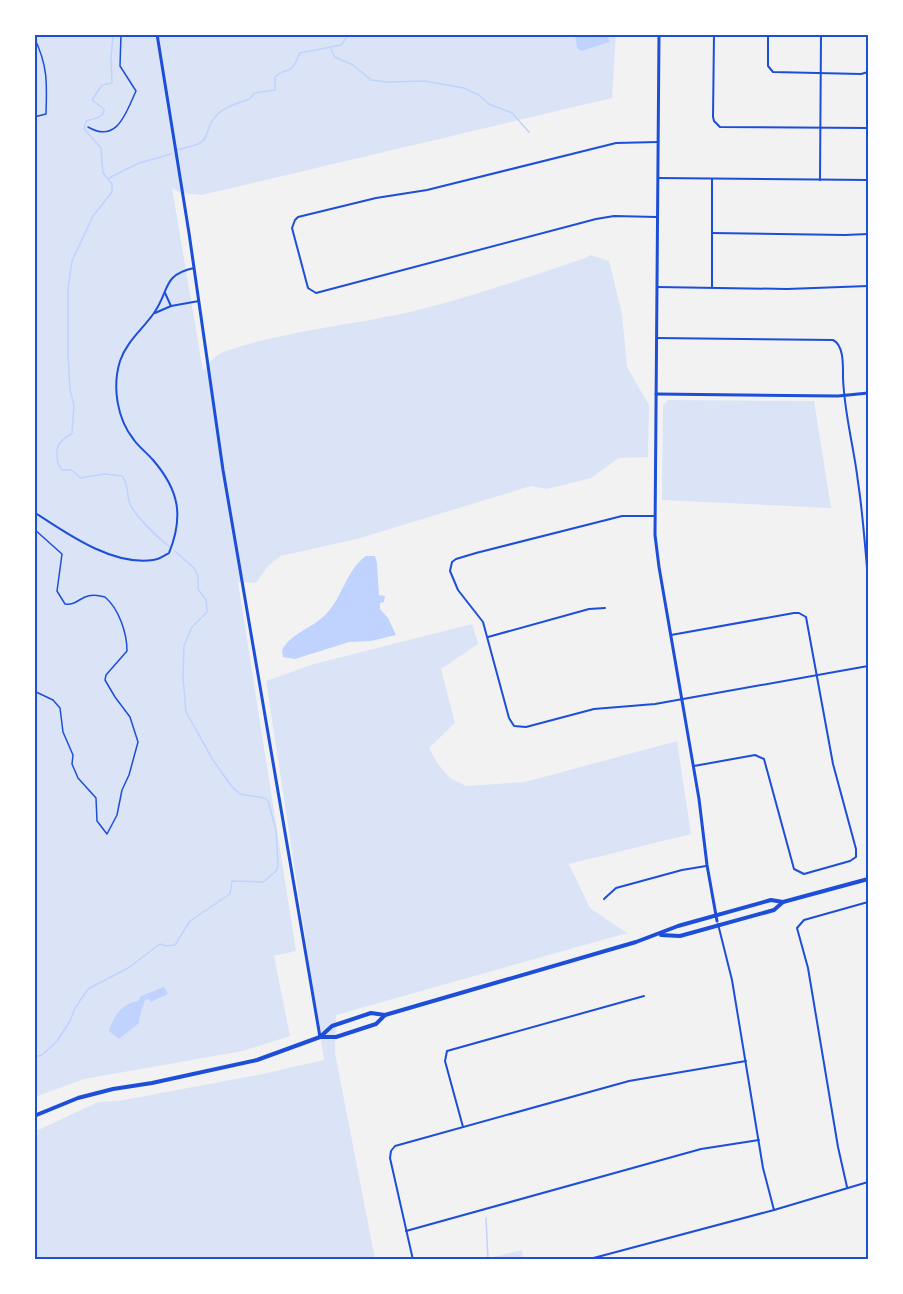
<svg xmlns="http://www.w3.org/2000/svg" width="903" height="1294" viewBox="0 0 903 1294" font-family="Manrope,sans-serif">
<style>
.green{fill:#dbe4f7}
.water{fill:#bfd3fe}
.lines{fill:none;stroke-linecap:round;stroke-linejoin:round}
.stream{stroke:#bfd3fe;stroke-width:1.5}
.path{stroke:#1d4ed8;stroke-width:1.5}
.minor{stroke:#1d4ed8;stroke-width:2}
.tertiary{stroke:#1d4ed8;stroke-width:3}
.secondary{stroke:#1d4ed8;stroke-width:4}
.neatline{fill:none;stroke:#1d4ed8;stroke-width:2}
</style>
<rect width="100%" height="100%" fill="#f2f2f2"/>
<g class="green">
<path d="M 575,34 L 577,48 L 609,43 L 607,35 L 616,35 L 612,98 L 202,195 L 180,193 L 172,188 L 203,371 C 210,363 214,355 226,351 C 282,332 343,326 401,314 C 464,300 525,278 585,258 L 591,255 L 609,261 L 622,314 L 627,367 L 649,405 L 648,457 L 619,458 L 591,478 L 547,489 L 531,486 L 357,539 L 281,556 L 268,566 L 256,583 L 238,582 L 296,951 L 274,956 L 290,1036 L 243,1051 L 84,1079 L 35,1097 L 35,35 Z"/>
<polygon points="668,400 814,401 831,508 662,500 663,405"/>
<polygon points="472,624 478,644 441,669 455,723 429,748 438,764 450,778 466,786 525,782 677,741 691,834 569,864 590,908 627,933 336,1015 335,1053 375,1259 35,1259 34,1132 98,1102 118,1101 258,1075 324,1060 266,681 314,664"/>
<polygon points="522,1250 523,1259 485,1259"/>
</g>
<g class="water">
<polygon points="575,35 607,35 610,42 581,51 577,48"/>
<path d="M 366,556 L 375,556 L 377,563 L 379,595 L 385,596 L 384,602 L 380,603 L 380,609 L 388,618 L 396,635 L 371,641 L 349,642 L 295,659 L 283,657 L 282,650 C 292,632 312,629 326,614 C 343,597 346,570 366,556 Z"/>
<path d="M 164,987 L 168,994 L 151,1002 L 149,999 L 145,1000 C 143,1008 139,1014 139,1023 L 119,1039 L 109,1031 C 114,1015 122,1004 138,1001 L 141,996 Z"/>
</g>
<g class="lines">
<g class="stream">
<path d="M 113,34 L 111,58 L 112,83 L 102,85 L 92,100 L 104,109 C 104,118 93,119 86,121 L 84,129 L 101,148 L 103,173 L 112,184 L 112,192 L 93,216 L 72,261 L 68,288 L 68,355 L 70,390 L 74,405 L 72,433 C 62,440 56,443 57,456 C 58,462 57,465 62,470 L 71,470 L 81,478 L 104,474 L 122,476 C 129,484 126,494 130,504 C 136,517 158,538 169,546"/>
<polyline points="331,49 335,57 353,65 371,80 388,82 425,81 464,88 479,95 489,104 512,113 529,132"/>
<path d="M 177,150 C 184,148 194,146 200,143 C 208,138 207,130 211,123 C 219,108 235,104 250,99 L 254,93 L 275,90 L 275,77 C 290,64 289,79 300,53 L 341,45 L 349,34"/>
<polyline points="109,178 139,163 171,154"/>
<polyline points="34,1057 42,1055 57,1041 70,1021 75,1008 88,989 128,968 160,944 166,946 175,945 190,921 230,894 232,881 263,882 275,872 278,867 276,830 268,801 264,798 240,794 232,787 213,760 186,712 183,678 184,646 192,627 207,612 206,600 198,589 198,576 195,569 175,551"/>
<polyline points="486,1218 488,1260"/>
</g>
<g class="path">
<path d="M 34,37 C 48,66 47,83 46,114 L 34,117"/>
<path d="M 88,127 C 117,144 126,113 136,91 L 120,66 L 121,34"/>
<path d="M 34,529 L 62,554 L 57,591 L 65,604 C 81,606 80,590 105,597 C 119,609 127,633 127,651 L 106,675 L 105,680 L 115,697 L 130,717 L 138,742 L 129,775 L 122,790 L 117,815 L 107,834 L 97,821 L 96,798 L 78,778 L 72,764 L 73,755 L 63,732 L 60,708 L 53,700 L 34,691"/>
</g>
<g class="minor">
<polyline points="714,34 713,117 714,121 720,127 868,128"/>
<polyline points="768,34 768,66 773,72 861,74 868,72"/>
<polyline points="658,178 868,180"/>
<polyline points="820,180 821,34"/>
<polyline points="657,217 614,216 596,219 316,293 308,288 292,228 295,220 298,217 376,198 427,190 616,143 658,142"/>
<polyline points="712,233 845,235 868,234"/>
<polyline points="657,287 787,289 868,286"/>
<polyline points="712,287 712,179"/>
<polyline points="165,293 171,306"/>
<polyline points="155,313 171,306 199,301"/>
<path d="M 657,338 L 833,340 C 844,345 843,366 843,377 C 844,413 854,447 858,482 C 863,514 865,547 868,579"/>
<path d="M 34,512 C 66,533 112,566 153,560 C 158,560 164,556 169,553 C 184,516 179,490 153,460 C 147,453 139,447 134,440 C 117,419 112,387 120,361 C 127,341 142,330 154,313 C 170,290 162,275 194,268"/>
<polyline points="655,516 622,516 476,553 456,559 452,562 450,571 458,590 483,622 509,718 514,726 526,727 594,709 655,704 868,666"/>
<polyline points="671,635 794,613 799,613 806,617 833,764 856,849 856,857 850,861 804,874 794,869 764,759 755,755 694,766"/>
<polyline points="488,637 589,609 605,608"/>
<polyline points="604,899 616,888 682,870 706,866"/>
<polyline points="718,924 732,980 763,1168 774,1210"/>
<polyline points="463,1127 445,1061 447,1051 644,996"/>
<polyline points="847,1187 838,1147 808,968 797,928 804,920 868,902"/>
<polyline points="406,1231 701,1149 759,1140"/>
<polyline points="413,1260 390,1158 391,1151 395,1146 629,1081 746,1061"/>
<polyline points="586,1260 774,1210 868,1182"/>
</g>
<g class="tertiary">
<polyline points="157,34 189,233 223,470 320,1037"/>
<polyline points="659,34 655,535 659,567 699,799 707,865 717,921"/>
<polyline points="656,394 838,396 868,393"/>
</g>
<g class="secondary">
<polyline points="661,935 680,936 774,910 783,902 868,879"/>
<polyline points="320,1037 332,1026 371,1013 385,1015 636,942 678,926 771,900 783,902"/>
<polyline points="34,1116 78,1098 113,1089 152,1083 257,1060 320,1037 336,1037 376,1024 385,1015"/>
</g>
</g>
<rect width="903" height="1294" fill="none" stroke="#ffffff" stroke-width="72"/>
<rect x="36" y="36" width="831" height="1222" class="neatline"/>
</svg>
